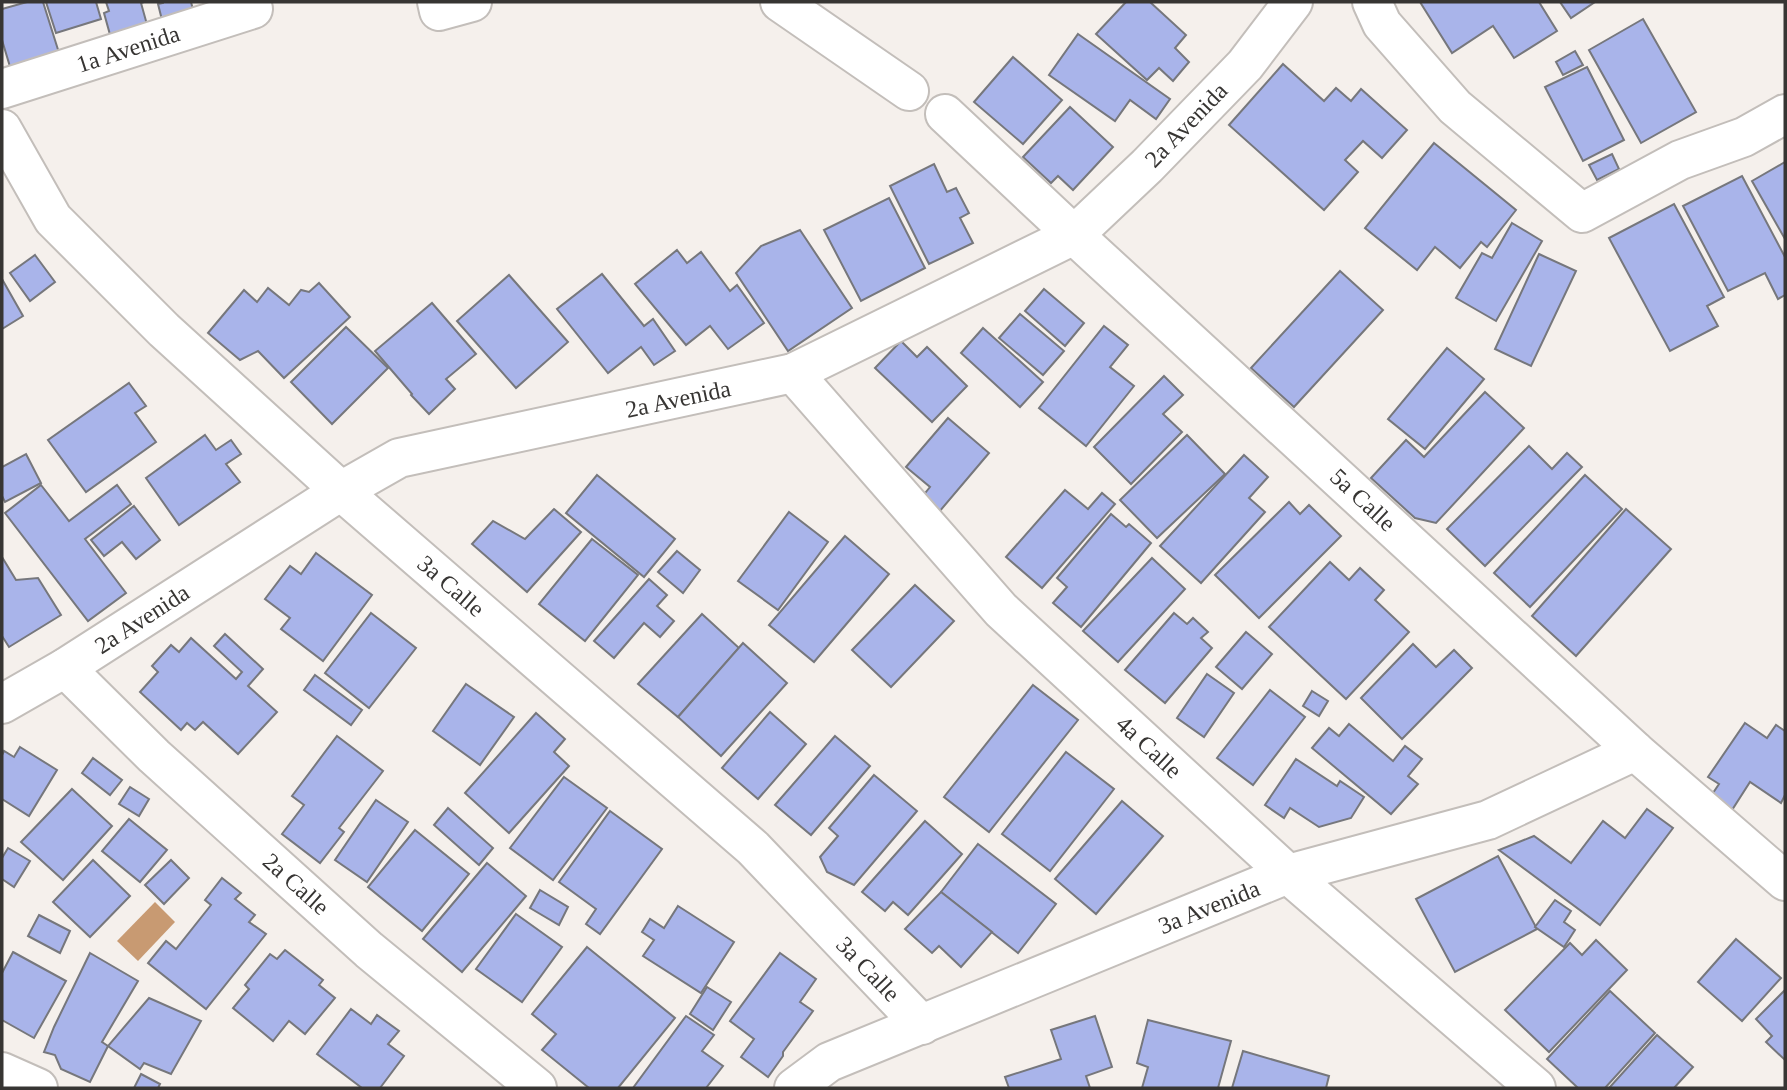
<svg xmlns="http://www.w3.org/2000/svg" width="1787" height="1090" viewBox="0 0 1787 1090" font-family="Georgia,serif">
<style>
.water{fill:#c89a72}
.building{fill:#a9b4ea;stroke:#76777c;stroke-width:2}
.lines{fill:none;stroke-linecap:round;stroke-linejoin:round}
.minor-casing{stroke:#c3beba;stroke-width:42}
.minor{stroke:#fff;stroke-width:38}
.labels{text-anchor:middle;stroke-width:7;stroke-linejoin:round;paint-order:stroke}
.street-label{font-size:24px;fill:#373533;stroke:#fff}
</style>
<rect width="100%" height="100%" fill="#f5f0ec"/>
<polygon class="water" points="155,902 175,922 138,961 117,941"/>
<g class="building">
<polygon points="27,2 43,2 60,56 11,70 2,40 2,9"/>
<polygon points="46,2 96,2 101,19 56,33"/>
<polygon points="106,2 144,2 141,3 151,39 114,49 104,13 109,11"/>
<polygon points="163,2 191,2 197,25 165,32 158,4 163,3"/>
<polygon points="1126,2 1150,2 1186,35 1175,48 1189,62 1173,81 1159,68 1147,80 1096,34"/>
<polygon points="1420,2 1539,2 1557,31 1514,58 1493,26 1452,53"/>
<polygon points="1560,2 1595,2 1571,18"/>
<polygon points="1643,19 1696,112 1641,143 1589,50"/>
<polygon points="1078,34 1170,99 1156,119 1130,100 1115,121 1049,75"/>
<polygon points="1575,51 1583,65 1563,75 1556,62"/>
<polygon points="1013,57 1062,100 1023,144 974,102"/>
<polygon points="1283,64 1324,101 1336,88 1351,101 1361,89 1407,130 1382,158 1363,141 1345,160 1358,172 1324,210 1229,125"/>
<polygon points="1587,67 1624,140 1583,161 1545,87"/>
<polygon points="1070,107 1113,147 1073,190 1058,176 1051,183 1023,157"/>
<polygon points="1434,143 1516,210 1487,247 1481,242 1460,268 1435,247 1417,270 1365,228"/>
<polygon points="1612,154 1619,169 1597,180 1589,165"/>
<polygon points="1785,162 1785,239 1752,181"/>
<polygon points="934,164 947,192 956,188 969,213 960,218 973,243 929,264 890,186"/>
<polygon points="1742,176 1785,257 1785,295 1778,299 1765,273 1728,291 1683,206"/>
<polygon points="889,198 925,268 861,301 824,230"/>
<polygon points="1674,204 1724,297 1707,306 1718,326 1670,351 1609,238"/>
<polygon points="1512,223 1542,241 1496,321 1456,298 1482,253 1492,258"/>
<polygon points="800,230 852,308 788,351 736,273 761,246"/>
<polygon points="677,250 687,263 701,252 730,291 737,285 764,323 728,349 710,326 686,345 635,284"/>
<polygon points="1539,254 1576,271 1531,366 1495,349"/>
<polygon points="35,255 55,282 30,301 10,273"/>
<polygon points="1340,271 1383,310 1294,407 1251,368"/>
<polygon points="602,274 644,326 653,319 675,351 654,365 641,347 608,373 557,309"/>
<polygon points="509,275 568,342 516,388 457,321"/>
<polygon points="2,279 23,316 2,329"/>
<polygon points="319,283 350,317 284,378 258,351 240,360 208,333 244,290 257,302 268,288 289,305 301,290 309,292"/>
<polygon points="1044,289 1084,323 1065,346 1025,311"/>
<polygon points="432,303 476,354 446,379 455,389 429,414 411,395 412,394 375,351"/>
<polygon points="1020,314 1064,351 1043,375 999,338"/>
<polygon points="1104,326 1128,345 1110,367 1134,386 1086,446 1039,408"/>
<polygon points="346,327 388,368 332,424 291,382"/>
<polygon points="983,328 1043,382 1020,407 961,353"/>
<polygon points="901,341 917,357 927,347 967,386 932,422 875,368"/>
<polygon points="1447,348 1484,379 1425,449 1388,419"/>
<polygon points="1164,376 1183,395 1163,414 1182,432 1131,484 1094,447"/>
<polygon points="129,383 146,406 135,413 156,442 86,492 48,440"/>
<polygon points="1485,392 1524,428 1436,523 1415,518 1371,478 1406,440 1424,457"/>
<polygon points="948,418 989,453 939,512 922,497 930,487 906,467"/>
<polygon points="205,435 216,450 231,440 241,454 226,464 240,482 179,525 146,478"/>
<polygon points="1187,435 1225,474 1157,538 1120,500"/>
<polygon points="1529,446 1552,469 1567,453 1582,467 1485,566 1447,529"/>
<polygon points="26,454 41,483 5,502 2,496 2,467"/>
<polygon points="1244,455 1268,477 1249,498 1265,512 1201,583 1160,546"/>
<polygon points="597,475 675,539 644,577 566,513"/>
<polygon points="1585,475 1622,509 1530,607 1494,573"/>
<polygon points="41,485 69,521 117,485 131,504 85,539 126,593 88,621 5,513"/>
<polygon points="1065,490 1088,509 1102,493 1115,504 1042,588 1006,557"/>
<polygon points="1289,502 1300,514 1309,505 1341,536 1259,618 1215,575"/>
<polygon points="134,506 160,540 136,559 122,542 104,556 91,540"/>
<polygon points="554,509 581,532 527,592 472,544 493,521 525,539"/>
<polygon points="1626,509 1671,549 1576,656 1532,616"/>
<polygon points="789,512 828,542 778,610 738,581"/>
<polygon points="1111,514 1126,527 1129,524 1151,543 1081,627 1053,603 1067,587 1057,578"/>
<polygon points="845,536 889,574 814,662 769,625"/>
<polygon points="592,539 638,575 585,641 539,604"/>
<polygon points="677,551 700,570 683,593 658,572"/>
<polygon points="316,553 372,595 323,661 281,629 290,618 265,599 290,566 301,574"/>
<polygon points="2,557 16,580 38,578 61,615 9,647 2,636"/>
<polygon points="1152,558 1185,589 1118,662 1083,631"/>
<polygon points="1330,562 1349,580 1360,568 1384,590 1375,600 1409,632 1346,699 1269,627"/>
<polygon points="649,579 667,595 657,606 674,621 660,637 644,623 614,658 594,641"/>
<polygon points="915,585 954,621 891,687 852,650"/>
<polygon points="371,613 416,648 369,708 325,673"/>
<polygon points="1174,613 1187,624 1193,618 1208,632 1201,638 1212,648 1165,703 1125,670"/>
<polygon points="702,614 739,648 678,717 638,684"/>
<polygon points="1246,632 1272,654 1242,689 1216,667"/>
<polygon points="225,634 263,669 248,686 277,712 238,754 203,722 195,730 187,723 181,730 140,692 158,672 152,666 171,645 179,652 191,638 236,679 242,672 214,646"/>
<polygon points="743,643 787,683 721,756 678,717"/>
<polygon points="1413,644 1436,667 1454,650 1472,668 1402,739 1361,698"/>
<polygon points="1207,674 1234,693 1204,737 1177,718"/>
<polygon points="315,675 362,710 351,725 304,690"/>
<polygon points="466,684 514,717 480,765 433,731"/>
<polygon points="1033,685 1078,720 989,832 944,797"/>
<polygon points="1270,690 1305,717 1253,785 1217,758"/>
<polygon points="1312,691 1328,701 1319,716 1303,706"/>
<polygon points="770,712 806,744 758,799 722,768"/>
<polygon points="536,713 565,739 554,752 569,766 509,833 465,793"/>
<polygon points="1745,723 1767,738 1776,725 1785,731 1785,795 1781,803 1750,782 1732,810 1711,796 1719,784 1708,777"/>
<polygon points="1349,724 1393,761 1405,746 1422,759 1408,776 1418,784 1391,814 1312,748 1329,728 1339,736"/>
<polygon points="337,736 383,771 339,828 344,832 320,863 282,834 304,805 292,796"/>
<polygon points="835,736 870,766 811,835 775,805"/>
<polygon points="20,747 57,770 29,816 2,799 2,755 4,751 14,757"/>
<polygon points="1066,752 1114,789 1050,871 1002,834"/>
<polygon points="93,758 122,780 110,795 82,773"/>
<polygon points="1296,759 1337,786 1340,781 1364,797 1351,818 1319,827 1290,808 1284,818 1265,805"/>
<polygon points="874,775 917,811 854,885 827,872 820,857 838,836 829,828"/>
<polygon points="564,777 607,808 553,880 510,848"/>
<polygon points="130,787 149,799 139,816 119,804"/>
<polygon points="72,789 112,826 63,880 21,842"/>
<polygon points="376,800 408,822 367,882 335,860"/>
<polygon points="1122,801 1163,836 1096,914 1055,879"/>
<polygon points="448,808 493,848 479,865 434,825"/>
<polygon points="1647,809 1673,828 1600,925 1499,850 1534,836 1571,863 1603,821 1625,838"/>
<polygon points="610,811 662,849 600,934 586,924 596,909 559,882"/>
<polygon points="129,819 167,850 140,882 102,851"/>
<polygon points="925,821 962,854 908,915 893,902 885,911 862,892"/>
<polygon points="415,830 469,874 422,931 368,887"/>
<polygon points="978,844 1056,904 1018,953 941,892"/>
<polygon points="8,848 30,861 14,887 2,879 2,858"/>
<polygon points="1498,856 1537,929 1455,972 1416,899"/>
<polygon points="93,860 130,896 90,937 53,902"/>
<polygon points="171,860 189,878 164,904 145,885"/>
<polygon points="487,863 526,896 462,972 423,939"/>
<polygon points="222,878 241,893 235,899 255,915 249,922 266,934 206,1009 148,963 166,941 176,949 211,905 205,900"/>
<polygon points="540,890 568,907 559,925 530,908"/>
<polygon points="941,892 992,932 961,967 939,946 932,953 905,929"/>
<polygon points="1555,900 1571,911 1564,922 1575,930 1564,947 1535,927"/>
<polygon points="678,906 734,942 701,993 643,956 654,940 642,932 650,919 664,928"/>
<polygon points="516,914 562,947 522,1002 476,969"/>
<polygon points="39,915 70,931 60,953 28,936"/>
<polygon points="1736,939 1781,978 1742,1021 1698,982"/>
<polygon points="1596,940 1627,970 1549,1052 1505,1010 1570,943 1582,955"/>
<polygon points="587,947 675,1018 618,1088 589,1088 542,1050 556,1034 532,1014"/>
<polygon points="285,950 323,980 319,985 335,998 305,1034 289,1021 273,1041 233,1008 249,989 245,985 270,954 277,959"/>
<polygon points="13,952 66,981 34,1038 2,1020 2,973"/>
<polygon points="90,953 138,981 102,1042 108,1046 90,1082 61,1069 55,1055 44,1052 54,1027"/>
<polygon points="780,953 816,979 800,1002 813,1011 783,1052 783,1056 768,1077 741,1057 754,1039 730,1021"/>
<polygon points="707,987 731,1002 713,1030 690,1014"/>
<polygon points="1785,990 1785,1060 1766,1042 1772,1036 1756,1019"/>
<polygon points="1610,991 1655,1033 1605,1088 1578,1088 1547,1059"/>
<polygon points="149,998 201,1021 171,1074 144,1063 140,1069 108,1046"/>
<polygon points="351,1009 371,1024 377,1015 399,1031 388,1044 404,1056 380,1088 362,1088 317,1054"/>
<polygon points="686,1016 714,1035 702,1051 723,1066 706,1088 633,1088"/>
<polygon points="1095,1016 1112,1067 1086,1076 1090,1088 1009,1088 1005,1077 1061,1059 1051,1030"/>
<polygon points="1148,1020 1231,1041 1218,1088 1142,1088 1148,1067 1137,1063"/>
<polygon points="1657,1035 1693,1067 1674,1088 1609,1088"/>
<polygon points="1243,1051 1329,1076 1326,1088 1232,1088"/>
<polygon points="141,1074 160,1084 158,1088 134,1088"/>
</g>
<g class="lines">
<defs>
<g id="minor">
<polyline points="437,2 439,11 472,2"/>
<polyline points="780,2 909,91"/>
<polyline points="1372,2 1382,24 1455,107 1582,213 1680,160 1744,137 1785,114"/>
<polyline points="2,89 253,9"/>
<polyline points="945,114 1074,235 1635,751 1785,881"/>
<polyline points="2,129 53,219 164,330 341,491 753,848 922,1025"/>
<polyline points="793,373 1001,610 1288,874 1536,1088"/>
<polyline points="65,668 154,756 369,950 537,1088"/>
<polyline points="2,704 65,668 341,491 399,458 793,373 1074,235 1147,166 1245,65 1293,2"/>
<polyline points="2,1072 38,1088"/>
<polyline points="794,1088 829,1062 1288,874 1488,820 1635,751"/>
</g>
</defs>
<use href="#minor" class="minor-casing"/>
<use href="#minor" class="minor"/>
</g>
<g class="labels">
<g class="street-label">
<text transform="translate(128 49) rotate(-18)" y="8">1a Avenida</text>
<text transform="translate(1186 125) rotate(-46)" y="8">2a Avenida</text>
<text transform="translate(678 399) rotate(-12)" y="8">2a Avenida</text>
<text transform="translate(1363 500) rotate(43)" y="8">5a Calle</text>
<text transform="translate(451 586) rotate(41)" y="8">3a Calle</text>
<text transform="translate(142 619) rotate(-33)" y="8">2a Avenida</text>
<text transform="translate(1149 747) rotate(43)" y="8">4a Calle</text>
<text transform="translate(296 884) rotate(42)" y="8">2a Calle</text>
<text transform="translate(1209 907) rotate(-22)" y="8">3a Avenida</text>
<text transform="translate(868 969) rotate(46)" y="8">3a Calle</text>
</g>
</g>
<rect width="1787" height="1090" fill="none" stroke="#373533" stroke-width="7"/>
</svg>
